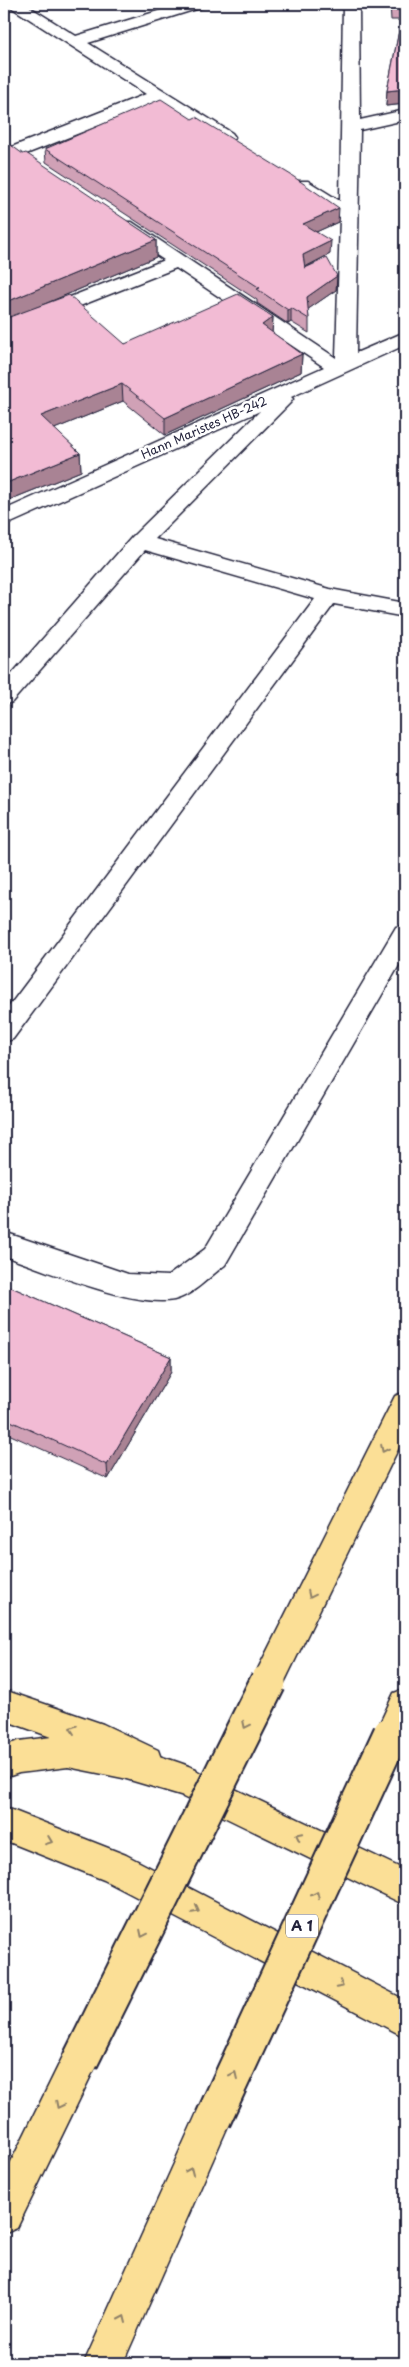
<svg xmlns="http://www.w3.org/2000/svg" width="409" height="2367" viewBox="0 0 409 2367" font-family="'Playpen Sans',sans-serif">
<style>
.lines{fill:none;stroke-linecap:round;stroke-linejoin:round}
.minor-casing{stroke:#22223b;stroke-width:3}
.major-casing{stroke:#22223b;stroke-width:3}
.highway-casing{stroke:#22223b;stroke-width:3}
.minor{fill:#fff;fill-rule:evenodd}
.major{fill:#fbdf96;fill-rule:evenodd}
.highway{fill:#fbdf96;fill-rule:evenodd}
.highway-bridge-casing{stroke:#22223b;stroke-width:39;stroke-linecap:butt}
.highway-bridge{stroke:#fbdf96;stroke-width:35}
.wall{fill:#d0a1b6;stroke:#22223b}
.shaded-wall{fill:#a98394;stroke:#22223b}
.building{fill:#f2bbd4;stroke:#22223b}
.oneway{stroke:#8e8068}
.labels{text-anchor:middle;stroke-width:5;stroke-linejoin:round;paint-order:stroke}
.far-street-label{font-size:12px;fill:#22223b;stroke:#fff}
.shield{fill:#fff;stroke:#646476;stroke-width:1}
.shield-label{font-size:14px;font-weight:bold;fill:#22223b}
</style>
<rect width="100%" height="100%" fill="#fff"/>
<filter id="ink" filterUnits="userSpaceOnUse"><feTurbulence type="fractalNoise" baseFrequency=".02" numOctaves="2"/><feDisplacementMap in="SourceGraphic" scale="10" xChannelSelector="R" yChannelSelector="G"/><feConvolveMatrix kernelMatrix="1 2 1 2 8 2 1 2 1" color-interpolation-filters="sRGB"/></filter>
<g filter="url(#ink)">
<g class="lines">
<defs>
<g id="minor">
<polygon points="6,4 25,4 76,36 181,4 205,4 203,7 88,43 232,133 235,137 232,141 220,141 158,102 21,156 9,156 6,152 9,148 146,94"/>
<polygon points="343,4 359,4 360,120 405,110 405,120 360,130 356,353 405,332 405,345 291,397 293,399 290,403 155,539 330,589 405,603 405,617 334,604 13,1039 4,1042 4,1013 315,599 145,550 12,702 4,705 4,683 132,537 260,411 11,523 4,525 4,510 324,367 176,268 4,336 4,323 164,260 118,230 116,226 118,222 132,222 336,358 340,217 296,189 293,185 296,181 308,181 340,201"/>
<path d="M 405,925 L 405,955 L 225,1265 C 210,1276 192,1296 174,1300 C 133,1308 45,1270 4,1256 L 4,1232 L 128,1274 L 168,1276 L 205,1249 L 396,927 Z"/>
</g>
<g id="major">
<polygon points="4,1690 103,1724 158,1750 162,1761 158,1772 146,1777 95,1753 4,1720"/>
<polygon points="195,1770 405,1870 405,1905 183,1797 178,1786 183,1775"/>
<polygon points="4,1807 126,1855 405,2000 405,2037 104,1880 4,1840"/>
</g>
<g id="highway">
<polygon points="405,1392 405,1435 279,1693 268,1697 257,1693 252,1682 257,1671 395,1396"/>
<polygon points="405,1689 405,1739 403,1745 391,1750 379,1745 375,1734 394,1693"/>
<path d="M 68,1735 C 111,1744 155,1752 196,1769 L 201,1780 L 196,1791 L 184,1796 L 123,1778 L 68,1767 L 19,1773 L 4,1778 L 4,1746 L 19,1741 Z"/>
<polygon points="80,2043 93,2048 98,2061 17,2228 4,2234 4,2176 67,2048"/>
<polygon points="213,2101 226,2106 231,2119 123,2363 84,2363 200,2106"/>
</g>
</defs>
<use href="#minor" class="minor-casing"/>
<use href="#major" class="major-casing"/>
<use href="#highway" class="highway-casing"/>
<use href="#minor" class="minor"/>
<use href="#major" class="major"/>
<use href="#highway" class="highway"/>
<defs>
<g id="highway-bridge">
<polyline points="80,2061 268,1682"/>
<polyline points="213,2119 391,1734"/>
</g>
</defs>
<use href="#highway-bridge" class="highway-bridge-casing"/>
<use href="#highway-bridge" class="highway-bridge"/>
</g>
<g class="wall">
<polygon points="390,4 405,4 405,104 386,106 387,91 401,20 391,20"/>
<polygon points="45,149 338,222 316,232 330,254 305,268 337,276 336,290 308,309 309,319 309,333 291,322 288,324 257,303 257,300 46,162"/>
<polygon points="23,154 156,240 156,257 42,305 125,344 273,317 272,333 302,354 301,372 165,435 123,401 54,429 80,453 81,471 4,502"/>
<polygon points="4,1284 171,1357 171,1372 108,1479 4,1432"/>
</g>
<g class="shaded-wall">
<polygon points="405,89 405,104 386,106 387,91"/>
<polygon points="339,208 338,222 303,238 303,224"/>
<polygon points="156,240 156,257 4,321 4,303"/>
<polygon points="331,241 330,254 303,268 303,255"/>
<polygon points="337,276 336,290 307,310 307,297"/>
<polygon points="291,308 291,322 288,324 288,310"/>
<polygon points="273,317 272,334 262,325"/>
<polygon points="302,354 301,372 165,435 165,418"/>
<polygon points="122,384 123,401 42,434 41,416"/>
<polygon points="80,453 81,471 4,502 4,484"/>
<polygon points="171,1357 171,1372 108,1479 107,1465"/>
</g>
<g class="building">
<polygon points="392,4 405,4 405,89 387,91 404,6 392,6"/>
<polygon points="161,99 192,119 196,117 291,175 339,208 303,224 331,241 303,255 305,268 327,258 337,276 307,297 309,319 291,308 288,310 257,289 260,288 45,149"/>
<polygon points="4,140 23,154 26,153 156,240 4,303"/>
<polygon points="238,294 273,317 262,325 302,354 165,418 122,384 41,416 80,453 4,484 4,319 69,295 125,344"/>
<polygon points="4,1284 171,1357 107,1465 4,1418"/>
</g>
<defs><path id="oneway-chevron" d="M-2-3.5L2.5 0L-2 3.5" fill="none" stroke-width="1.6" stroke-linecap="round" stroke-linejoin="round" transform="scale(1.25)"/></defs>
<g class="oneway">
<use href="#oneway-chevron" transform="translate(384 1449) rotate(116)"/>
<use href="#oneway-chevron" transform="translate(311 1595) rotate(116)"/>
<use href="#oneway-chevron" transform="translate(246 1725) rotate(116)"/>
<use href="#oneway-chevron" transform="translate(73 1729) rotate(-161)"/>
<use href="#oneway-chevron" transform="translate(299 1836) rotate(-154)"/>
<use href="#oneway-chevron" transform="translate(49 1841) rotate(21)"/>
<use href="#oneway-chevron" transform="translate(316 1895) rotate(-65)"/>
<use href="#oneway-chevron" transform="translate(196 1910) rotate(28)"/>
<use href="#oneway-chevron" transform="translate(143 1934) rotate(116)"/>
<use href="#oneway-chevron" transform="translate(340 1985) rotate(28)"/>
<use href="#oneway-chevron" transform="translate(234 2075) rotate(-65)"/>
<use href="#oneway-chevron" transform="translate(59 2105) rotate(117)"/>
<use href="#oneway-chevron" transform="translate(190 2171) rotate(-66)"/>
<use href="#oneway-chevron" transform="translate(123 2319) rotate(-66)"/>
</g>
</g>
<g class="labels">
<g class="far-street-label">
<text transform="translate(204 428) rotate(-24)" y="4">Hann Maristes HB-242</text>
</g>
<rect class="shield" x="286" y="1914.5" width="32" height="23" rx="4"/>
<g class="shield-label">
<text x="302" y="1931">A 1</text>
</g>
</g>
<rect width="409" height="2367" fill="none" stroke="#fff" stroke-width="20"/>
<rect x="10" y="10" width="389" height="2347" fill="none" stroke="#22223b" stroke-width="2" filter="url(#ink)"/>
</svg>
